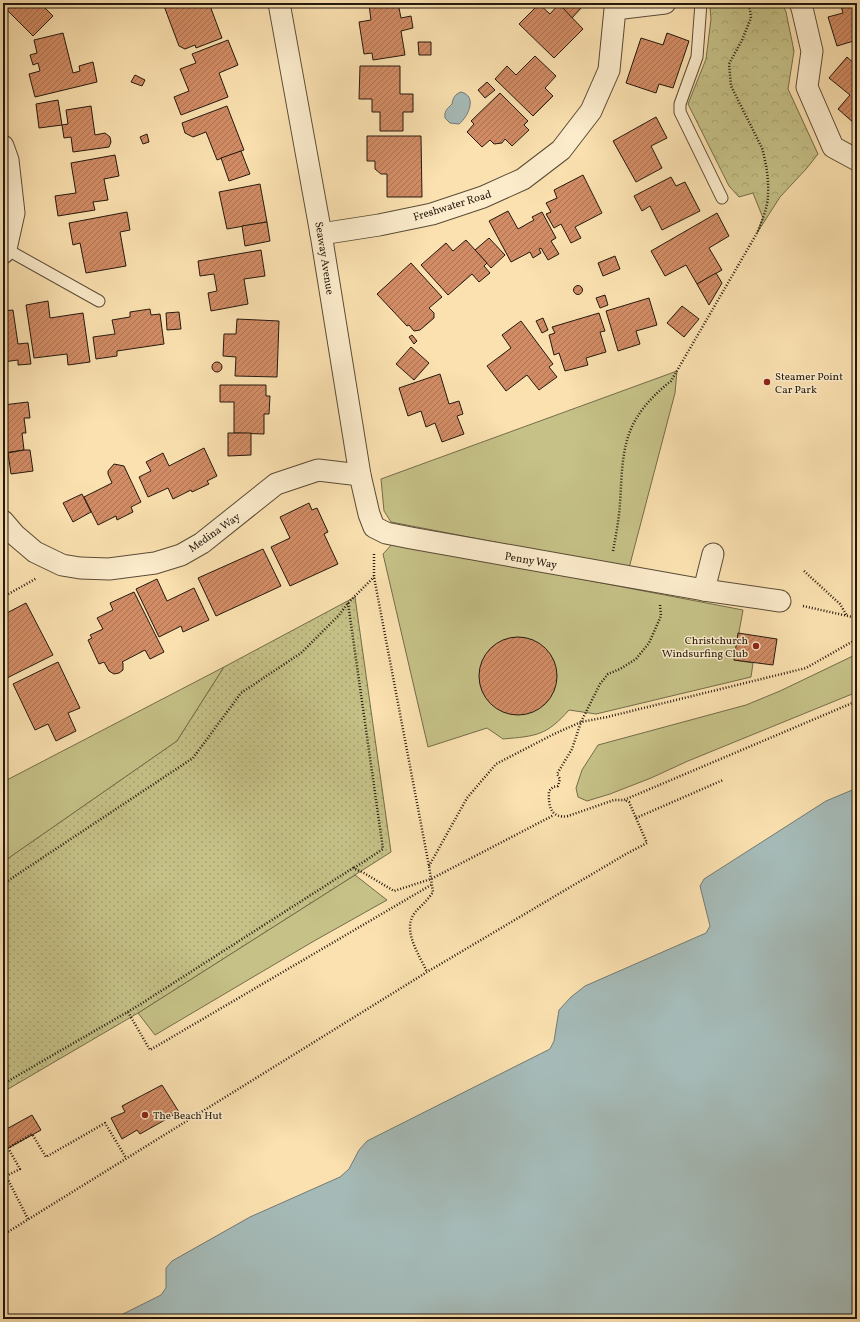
<svg xmlns="http://www.w3.org/2000/svg" width="860" height="1322" viewBox="0 0 860 1322" font-family="Vollkorn,serif">
<style>
.green{fill:#c5c187;stroke:#746d4a}
.forest{fill:url(#forest-crowns);stroke:#746d4a}
.park{fill:url(#park-dots);stroke:#746d4a}
.water{fill:#a5bab7;stroke:#717a73}
.building{fill:url(#building-hatch);stroke:#24190e}
.lines{fill:none;stroke-linecap:round;stroke-linejoin:round}
.service-casing{stroke:#5a4b36;stroke-width:13}
.minor-casing{stroke:#5a4b36;stroke-width:23}
.path{stroke:#24190e;stroke-width:2.5;stroke-dasharray:1 2;stroke-linecap:butt}
.service{stroke:#fceccc;stroke-width:11}
.minor{stroke:#fceccc;stroke-width:21}
.poi-dot{fill:#8f2418;stroke:#fceccc;stroke-width:1.5}
.labels{text-anchor:middle;stroke-width:3;stroke-linejoin:round;paint-order:stroke}
.street-label{font-size:11px;fill:#24190e;stroke:#fceccc}
.poi-label{font-size:11px;fill:#24190e;stroke:#fceccc;text-anchor:start}
</style>
<defs>
<pattern id="forest-crowns" width="20" height="18" patternUnits="userSpaceOnUse"><rect width="20" height="18" fill="#c5c187"/><path d="M2 6a3 3 0 1 1 6 0M12 15a3 3 0 1 1 6 0" fill="none" stroke="#a9a573"/></pattern>
<pattern id="park-dots" width="8" height="8" patternUnits="userSpaceOnUse"><rect width="8" height="8" fill="#c5c187"/><path d="M2 2h.1M6 6h.1" fill="none" stroke="#a9a573" stroke-width="1.8" stroke-linecap="round"/></pattern>
<pattern id="building-hatch" width="6" height="6" patternUnits="userSpaceOnUse"><rect width="6" height="6" fill="#d28c65"/><path d="M-1 1l2-2M0 6l6-6M5 7l2-2" fill="none" stroke="#aa7252"/></pattern>
</defs>
<rect width="100%" height="100%" fill="#fbe1b0"/>
<filter id="stains"><feTurbulence type="fractalNoise" baseFrequency=".005" numOctaves="4"/><feColorMatrix values="0 0 0 0 .2 0 0 0 0 .09 0 0 0 0 .02 0 0 0 .5 -.17"/></filter>
<radialGradient id="worn" r=".72"><stop offset=".6" stop-color="#630" stop-opacity="0"/><stop offset="1" stop-color="#630" stop-opacity=".3"/></radialGradient>
<g class="green">
<polygon points="677,371 675,393 629,568 391,522 384,511 381,479"/>
<path d="M 393,543 L 743,610 L 734,660 L 753,663 L 751,677 L 596,714 L 569,710 C 546,736 536,736 503,739 L 487,728 L 428,747 L 383,554 Z"/>
<polygon points="857,654 857,692 688,761 651,778 610,794 587,801 578,797 576,788 582,770 598,745 746,705 780,691"/>
<polygon points="224,667 177,741 3,862 3,782"/>
<polygon points="355,875 387,900 314,941 155,1035 138,1013"/>
</g>
<polygon class="forest" points="721,3 782,3 786,12 794,51 788,89 818,154 807,168 780,197 757,233 763,218 753,193 739,197 729,186 688,104 706,59 711,19 710,8"/>
<polygon class="park" points="355,597 391,852 138,1013 3,1092 3,862 177,741 224,667"/>
<g class="water">
<path d="M 461,92 C 478,96 468,117 459,124 L 450,123 L 445,118 C 444,111 447,109 452,104 C 453,98 455,94 461,92 Z"/>
<polygon points="857,788 857,1319 113,1319 161,1295 166,1288 166,1268 172,1261 250,1217 340,1177 349,1169 359,1150 367,1141 550,1049 554,1041 559,1010 571,997 585,986 706,933 710,926 700,886 704,879 826,801"/>
</g>
<g class="building">
<polygon points="3,3 40,3 53,16 33,36 3,6"/>
<polygon points="172,3 209,3 222,38 196,48 195,45 185,49 179,46 164,6"/>
<polygon points="384,3 398,3 401,18 411,16 413,28 401,31 405,55 373,60 372,53 364,54 359,22 371,20 369,5"/>
<polygon points="557,3 578,3 582,7 572,18"/>
<polygon points="840,3 857,3 857,40 837,46 828,17 843,13"/>
<polygon points="539,4 550,14 559,4 583,29 554,58 519,24"/>
<polygon points="63,33 73,73 80,71 79,66 93,62 97,82 35,97 29,74 40,71 38,63 33,65 30,55 37,53 34,40"/>
<polygon points="667,33 689,41 673,88 659,84 656,93 626,83 641,38 663,45"/>
<polygon points="228,40 238,65 219,73 228,97 181,115 174,97 189,91 180,69 196,63 192,54"/>
<polygon points="418,42 431,42 431,55 419,55"/>
<polygon points="535,56 556,76 545,88 553,96 533,116 495,79 507,66 516,75"/>
<polygon points="847,57 857,66 857,122 855,124 838,109 850,95 829,78"/>
<polygon points="360,66 400,66 400,94 413,94 413,112 403,112 403,131 380,131 380,112 372,112 372,99 359,99"/>
<polygon points="135,75 145,80 142,86 131,82"/>
<polygon points="487,82 495,90 485,98 478,90"/>
<polygon points="500,93 528,121 524,125 529,130 512,146 505,139 502,143 494,144 490,140 482,147 467,132 474,124 471,121"/>
<polygon points="58,100 62,125 39,128 36,104"/>
<polygon points="91,106 95,135 105,133 110,137 111,142 109,147 73,152 71,137 64,138 62,125 68,124 66,110"/>
<polygon points="227,106 244,150 217,160 206,132 193,137 185,133 182,123"/>
<polygon points="656,117 667,138 651,146 662,168 636,182 613,141"/>
<polygon points="147,134 149,142 143,144 140,137"/>
<polygon points="367,136 421,136 422,197 387,197 387,174 381,174 375,169 375,161 367,161"/>
<polygon points="241,151 250,174 229,181 221,158"/>
<polygon points="115,155 119,176 104,179 108,200 93,202 95,210 58,216 55,196 76,193 71,163"/>
<polygon points="583,175 602,213 575,227 581,238 571,243 561,224 554,228 546,214 551,212 546,203 557,198 554,190"/>
<polygon points="671,177 676,186 685,182 700,211 662,230 650,206 642,211 634,196"/>
<polygon points="260,184 267,222 227,229 219,192"/>
<polygon points="508,211 518,229 534,220 532,217 542,212 556,238 551,241 559,254 548,260 541,248 539,249 541,253 533,258 530,252 511,262 489,221"/>
<polygon points="127,212 130,230 120,232 126,266 86,273 80,243 73,245 69,223"/>
<polygon points="717,213 729,236 709,248 722,270 697,284 686,265 665,276 651,251"/>
<polygon points="267,222 270,241 245,246 242,226"/>
<polygon points="489,238 505,255 491,268 475,250"/>
<polygon points="466,240 487,263 484,266 490,273 479,282 472,274 448,295 421,265 446,243 453,251"/>
<polygon points="261,250 265,276 244,279 248,304 211,311 208,293 217,291 214,274 200,276 198,261"/>
<polygon points="615,256 620,269 603,276 598,263"/>
<polygon points="411,263 442,297 429,308 434,313 434,318 420,330 414,331 409,325 407,326 377,294"/>
<polygon points="716,273 722,283 709,305 697,284"/>
<circle cx="578" cy="290" r="4.5"/>
<polygon points="605,295 608,305 600,308 596,298"/>
<polygon points="649,298 657,325 636,331 640,344 618,351 606,311"/>
<polygon points="48,301 50,318 83,313 90,362 68,365 67,354 34,358 26,305"/>
<polygon points="682,306 699,319 684,337 667,323"/>
<polygon points="150,309 151,315 160,314 164,344 117,351 117,356 96,359 93,337 115,334 112,320 130,317 130,312"/>
<polygon points="13,310 18,344 28,343 31,364 18,365 18,360 3,362 3,311"/>
<polygon points="179,312 181,329 167,330 166,313"/>
<polygon points="599,313 605,331 600,332 606,352 586,358 588,365 565,371 559,353 554,355 549,335 555,333 552,327"/>
<polygon points="543,318 548,330 542,333 536,321"/>
<polygon points="237,319 279,321 277,377 235,376 236,357 223,356 224,334 236,334"/>
<polygon points="521,321 553,364 549,367 557,377 539,390 527,375 506,391 487,366 511,348 502,335"/>
<polygon points="412,335 417,341 414,344 409,337"/>
<polygon points="411,347 429,363 414,380 396,364"/>
<circle cx="217" cy="367" r="5"/>
<polygon points="440,374 449,404 459,401 463,414 457,416 464,434 442,442 435,423 426,427 421,411 408,416 399,388"/>
<polygon points="220,385 266,385 266,396 270,396 269,414 264,414 264,434 234,433 234,402 220,402"/>
<polygon points="28,402 30,418 24,418 26,433 22,433 24,450 3,453 3,405"/>
<polygon points="228,433 251,433 251,455 228,456"/>
<polygon points="204,448 217,476 207,481 209,484 192,492 191,490 173,499 168,488 148,497 139,477 151,471 146,462 163,453 169,466"/>
<polygon points="24,450 30,450 33,471 11,474 8,453"/>
<polygon points="114,464 124,466 141,502 131,507 133,512 117,520 116,516 98,525 84,497 112,483 108,474 108,471"/>
<polygon points="82,494 91,512 73,522 63,503"/>
<polygon points="309,503 312,510 317,508 328,532 324,534 338,564 290,586 271,547 290,538 280,517"/>
<polygon points="263,549 281,586 216,616 198,578"/>
<polygon points="157,579 167,601 194,588 209,620 183,632 181,626 159,637 136,589"/>
<polygon points="134,592 164,652 150,659 145,650 122,662 123,663 123,670 119,673 114,674 109,671 104,662 99,664 88,640 92,638 90,635 103,629 97,618 113,610 110,603"/>
<polygon points="26,603 53,655 3,680 3,615"/>
<polygon points="738,633 777,639 773,665 734,660"/>
<circle cx="518" cy="676" r="39"/>
<polygon points="58,662 80,708 68,713 76,731 56,741 48,724 35,730 13,684"/>
<polygon points="162,1085 179,1112 140,1134 137,1130 122,1139 111,1118 125,1112 122,1106"/>
<polygon points="32,1115 41,1130 3,1151 3,1131"/>
</g>
<g class="lines">
<defs>
<g id="service">
<polyline points="701,3 697,57 680,104 680,112 722,198"/>
<polyline points="6,249 99,301"/>
</g>
<g id="minor">
<polyline points="279,3 321,234 360,475 369,514 374,527 386,533 411,538 704,590 780,601"/>
<polyline points="800,3 802,8 812,51 807,87 833,147 857,160"/>
<polyline points="3,146 8,160 14,213 6,249 3,253"/>
<polyline points="321,234 379,225 432,214 483,197 523,179 561,150 591,111 609,70 615,9 665,3"/>
<polyline points="3,521 15,535 35,552 62,565 80,568 109,569 155,563 181,555 202,543 276,484 318,470 360,475"/>
<polyline points="704,590 713,554"/>
</g>
</defs>
<use href="#service" class="service-casing"/>
<use href="#minor" class="minor-casing"/>
<g class="path">
<path d="M 613,551 C 616,535 619,519 620,503 C 622,475 621,444 636,419 C 644,405 658,391 671,381 L 757,233 C 762,221 768,207 768,194 C 769,179 766,163 762,148 L 731,86 L 729,64 L 742,40 L 751,18 L 750,9 L 744,3"/>
<path d="M 374,554 L 374,577 L 429,866 L 433,892 C 431,895 428,899 425,902 C 422,906 417,909 414,914 C 402,931 420,956 427,972"/>
<polyline points="804,571 840,604 847,616"/>
<polyline points="3,597 37,578"/>
<polyline points="348,603 383,849 354,868"/>
<path d="M 660,605 L 661,616 L 649,643 L 636,659 L 620,669 L 608,674 L 600,684 L 581,722 L 572,749 L 557,774 L 560,779 L 558,786 L 553,787 L 549,791 C 548,806 551,819 568,816 L 614,800 L 624,800 L 857,701"/>
<polyline points="803,606 857,618"/>
<polyline points="636,818 723,780"/>
<polyline points="429,866 467,798 496,764 554,734 581,722 607,717 806,668 857,639"/>
<polyline points="3,884 193,758 241,693 301,653 339,615 348,603 374,577"/>
<polyline points="128,1012 150,1050 431,885"/>
<polyline points="3,1084 136,1007 353,868 364,873 394,891 431,879 554,815"/>
<polyline points="3,1170 28,1219"/>
<polyline points="6,1176 20,1169 8,1148 32,1134 46,1157 105,1123 126,1158"/>
<polyline points="3,1235 427,972 626,854 647,843 629,802 624,800"/>
</g>
<use href="#service" class="service"/>
<use href="#minor" class="minor"/>
</g>
<g class="poi-dot">
<circle cx="767" cy="382" r="4"/>
<circle cx="756" cy="646" r="4"/>
<circle cx="145" cy="1115" r="4"/>
</g>
<g class="labels">
<g class="street-label">
<text transform="translate(452 205) rotate(-17)" y="4">Freshwater Road</text>
<text transform="translate(325 258) rotate(81)" y="4">Seaway Avenue</text>
<text transform="translate(214 532) rotate(-35)" y="4">Medina Way</text>
<text transform="translate(531 560) rotate(10)" y="4">Penny Way</text>
</g>
<g class="poi-label">
<text x="775" y="380">Steamer Point<tspan x="775" dy="13">Car Park</tspan></text>
<text x="748" y="644" text-anchor="end">Christchurch<tspan x="748" dy="13">Windsurfing Club</tspan></text>
<text x="153" y="1119">The Beach Hut</text>
</g>
</g>
<rect width="860" height="1322" fill="none" stroke="#fbe1b0" stroke-width="16"/>
<rect x="4" y="4" width="852" height="1314" fill="none" stroke="#24190e" stroke-width="2"/>
<rect x="8" y="8" width="844" height="1306" fill="none" stroke="#24190e"/>
<rect width="100%" height="100%" filter="url(#stains)"/>
<rect width="100%" height="100%" fill="url(#worn)"/>
</svg>
